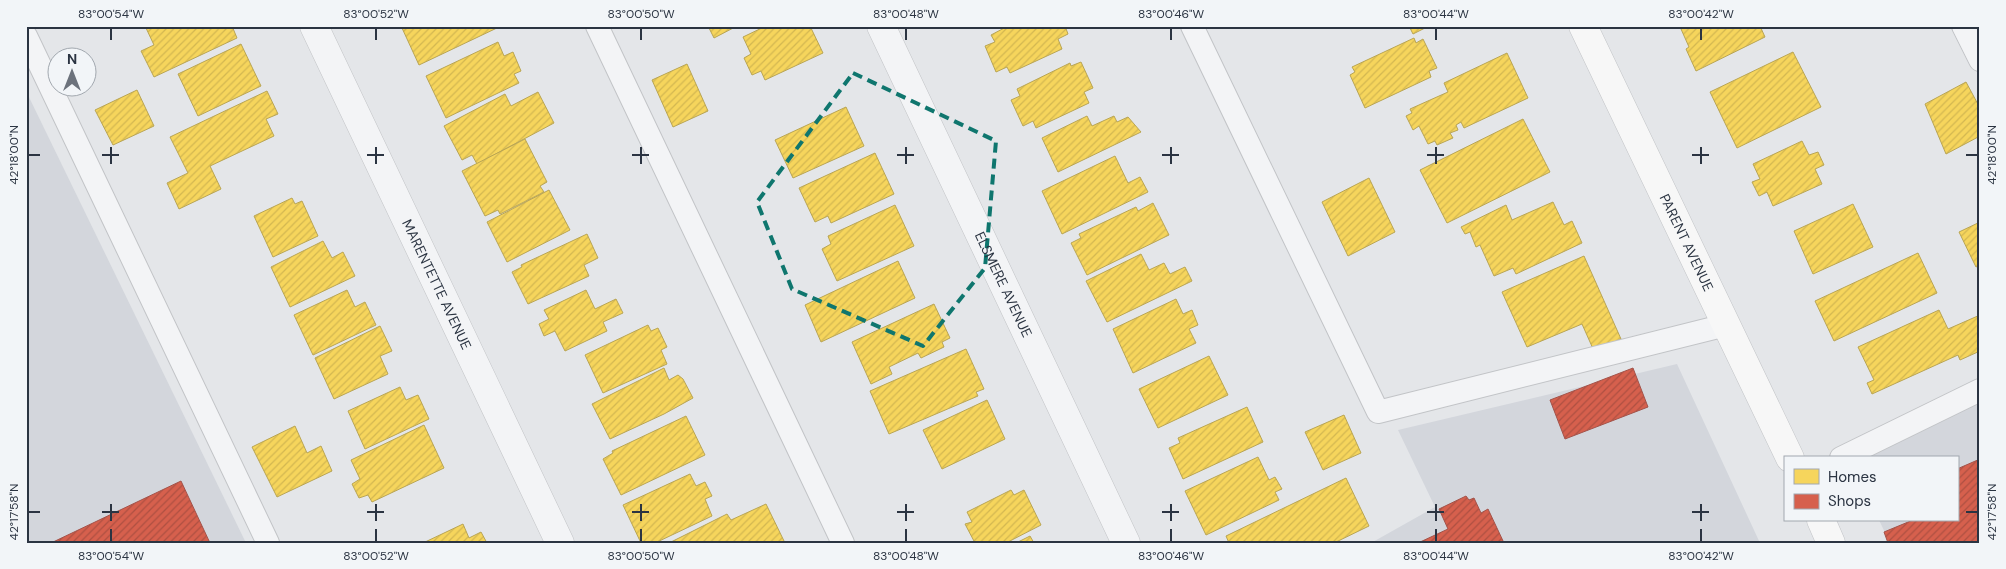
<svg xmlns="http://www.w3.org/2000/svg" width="2006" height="569" viewBox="0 0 2006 569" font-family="'DM Sans',sans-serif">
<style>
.built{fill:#d3d6dc}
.homes{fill:url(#homes-hatch);stroke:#b9a554}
.shops{fill:url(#shops-hatch);stroke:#a3534a}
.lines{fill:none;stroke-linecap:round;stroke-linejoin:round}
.lane-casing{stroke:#c2c4c7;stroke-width:24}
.street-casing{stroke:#c2c4c7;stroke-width:29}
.secondary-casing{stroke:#c2c4c7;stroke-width:29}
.lane{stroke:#f3f4f6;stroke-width:22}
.street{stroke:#f3f4f6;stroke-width:28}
.secondary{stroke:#f7f7f7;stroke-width:28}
.marked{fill:none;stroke:#0f766e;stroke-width:4;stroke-dasharray:10 6;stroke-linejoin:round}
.ticks{fill:none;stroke:#2b3442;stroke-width:2}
.labels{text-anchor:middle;stroke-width:5;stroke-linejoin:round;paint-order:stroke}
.street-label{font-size:14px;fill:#2b3442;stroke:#f2f5f8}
.neatline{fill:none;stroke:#2b3442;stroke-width:2}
.ticks-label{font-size:12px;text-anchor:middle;fill:#2b3442}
</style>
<defs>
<pattern id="homes-hatch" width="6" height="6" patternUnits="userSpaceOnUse" patternTransform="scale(1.25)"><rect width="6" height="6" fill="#f6d55c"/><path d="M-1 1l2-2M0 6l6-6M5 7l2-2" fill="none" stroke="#d3b751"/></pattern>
<pattern id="shops-hatch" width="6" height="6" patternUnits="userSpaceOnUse" patternTransform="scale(1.25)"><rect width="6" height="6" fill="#d6604d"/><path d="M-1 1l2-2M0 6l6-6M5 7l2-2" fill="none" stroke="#ae5042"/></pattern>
</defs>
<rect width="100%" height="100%" fill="#e4e6e9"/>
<g class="built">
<polygon points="26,91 246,543 26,543"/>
<polygon points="1677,364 1760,543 1371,543 1435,507 1398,430"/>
<polygon points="1980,391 1980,543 1890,543 1879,520 1957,520 1957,458 1848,458"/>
</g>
<g class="homes">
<polygon points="150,26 232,26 237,38 154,77 141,51 154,45 146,28"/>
<polygon points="406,26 499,26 499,27 419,65 402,28"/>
<polygon points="708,26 737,26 714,38"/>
<polygon points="766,26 810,26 823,53 765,80 761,71 752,75 744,58 751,54 743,37"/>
<polygon points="1008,26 1065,26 1068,34 1058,39 1062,49 1010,73 1007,67 996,72 985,46 995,42 991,35"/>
<polygon points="1409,26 1429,26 1413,34"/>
<polygon points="1684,26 1760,26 1765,37 1696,71 1686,49 1689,47 1681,29"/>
<polygon points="1414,38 1416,43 1423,39 1437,68 1429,71 1431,77 1365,108 1350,75 1355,72 1352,67"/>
<polygon points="498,42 504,56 513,52 521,71 514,74 519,83 446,118 426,76"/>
<polygon points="241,44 261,86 198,116 178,74"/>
<polygon points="1793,52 1821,107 1737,148 1710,92"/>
<polygon points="1507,53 1528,98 1464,128 1461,122 1456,125 1458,130 1450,133 1453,138 1437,145 1435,141 1428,144 1419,126 1413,130 1406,116 1412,113 1410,109 1448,92 1444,83"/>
<polygon points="1081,62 1093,88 1084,92 1089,103 1036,128 1033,121 1023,126 1011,100 1020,96 1017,89 1070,63 1071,66"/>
<polygon points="687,64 708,111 673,127 652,80"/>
<polygon points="1966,82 1980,108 1980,136 1946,154 1925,104"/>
<polygon points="137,90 154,126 113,145 95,110"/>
<polygon points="267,91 278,114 266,119 274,136 210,166 221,189 179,209 167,183 188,173 170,137"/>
<polygon points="538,92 554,123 477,164 472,155 462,160 444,126 505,94 511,106"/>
<polygon points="846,107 864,146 793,178 775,140"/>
<polygon points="1087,116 1092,126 1114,116 1117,122 1128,117 1141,132 1058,172 1042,138"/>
<polygon points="1523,119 1550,172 1447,223 1420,170"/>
<polygon points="525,139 547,182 540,186 544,192 500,214 498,210 485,216 462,171"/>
<polygon points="1802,141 1809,155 1818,152 1824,165 1815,169 1822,184 1773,206 1767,192 1759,196 1752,182 1760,179 1753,164"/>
<polygon points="875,153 894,194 831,223 828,216 815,222 799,188"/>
<polygon points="1115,156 1128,183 1140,177 1148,192 1062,234 1042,191"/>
<polygon points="1369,178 1395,232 1348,256 1322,202"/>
<polygon points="549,190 570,230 507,262 487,222"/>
<polygon points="292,198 295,204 302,201 318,236 273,257 254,216"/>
<polygon points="1553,202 1564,225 1572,221 1582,243 1516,274 1513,268 1494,276 1480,245 1476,247 1470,232 1465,234 1461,227 1506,205 1512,220"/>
<polygon points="1153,203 1169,235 1087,275 1071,243 1081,238 1079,234 1136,207 1138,211"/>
<polygon points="1853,204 1873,247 1813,274 1794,231"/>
<polygon points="895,205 914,246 837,281 822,249 831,244 828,236"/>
<polygon points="1980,222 1980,265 1976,267 1959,232"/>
<polygon points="587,234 598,258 584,265 589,276 528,304 512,272 522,267 521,265"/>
<polygon points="323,241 332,258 343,252 355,276 290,307 271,267"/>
<polygon points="1918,253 1937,293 1834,341 1815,301"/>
<polygon points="1141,254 1149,270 1164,263 1170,274 1185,267 1192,281 1107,322 1086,281"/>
<polygon points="1584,256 1621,339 1594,351 1582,324 1527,347 1502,292"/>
<polygon points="898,261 915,298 821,342 805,305"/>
<polygon points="347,290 355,307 365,302 376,325 313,355 294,315"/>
<polygon points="586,290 595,309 616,299 623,313 603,322 607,331 565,351 555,331 544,336 539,324 549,319 544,310"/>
<polygon points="1176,299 1183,314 1192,310 1198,325 1189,329 1196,343 1133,373 1113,329"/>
<polygon points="934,304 950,338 942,342 944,347 921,358 918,353 889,367 892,374 871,384 852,342"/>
<polygon points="1939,310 1948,329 1980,315 1980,351 1960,360 1958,355 1872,394 1867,383 1874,380 1858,347"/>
<polygon points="648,325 651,331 658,328 667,347 661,350 667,364 603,393 585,355"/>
<polygon points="380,326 392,351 380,356 388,374 334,399 315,358"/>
<polygon points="966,349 984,389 976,392 978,396 889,434 870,391"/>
<polygon points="1209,356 1228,395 1158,428 1139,389"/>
<polygon points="664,368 669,380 678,375 683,379 693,398 664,414 610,439 592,404"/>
<polygon points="400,387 406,400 418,395 429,419 365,449 348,411"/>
<polygon points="987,400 1005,439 942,469 923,430"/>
<polygon points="1247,407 1263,442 1183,479 1169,448 1180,443 1178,438"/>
<polygon points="1344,415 1361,453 1323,470 1305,432"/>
<polygon points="686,416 705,455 621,495 603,459 613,453 612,451"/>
<polygon points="424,425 444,468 372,502 368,495 359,498 352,484 360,479 351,460"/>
<polygon points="295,426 307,453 321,446 332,471 277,497 252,447"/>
<polygon points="1258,457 1269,480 1275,477 1282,489 1275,492 1279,500 1206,535 1185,491"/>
<polygon points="690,474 696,486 705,482 712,496 705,499 712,516 655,543 641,543 623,505"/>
<polygon points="1346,478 1369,526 1334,543 1229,543 1226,536"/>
<polygon points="1011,490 1014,495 1024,490 1041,525 1006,543 975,543 965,524 972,522 967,512"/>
<polygon points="766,504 785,543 669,543 727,514 731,520"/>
<polygon points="463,524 469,538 481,532 487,543 423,543"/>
<polygon points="1030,536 1034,543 1016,543"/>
</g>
<g class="shops">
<polygon points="1633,368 1648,407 1565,439 1550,400"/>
<polygon points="1980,459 1980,543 1888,543 1884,532 1913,520 1957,520 1957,469"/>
<polygon points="181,481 210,543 51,543"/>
<polygon points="1466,496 1469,500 1474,498 1481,513 1488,509 1504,543 1418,543 1448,529 1439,509"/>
</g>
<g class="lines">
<defs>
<g id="lane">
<polyline points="597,26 843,543"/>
<polyline points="1192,26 1378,412 1726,325"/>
<polyline points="1963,26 1980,60"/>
<polyline points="26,36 268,543"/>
<polyline points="1841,458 1980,390"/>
</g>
<g id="street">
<path id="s1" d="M 314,26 L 560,543"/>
<path id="s2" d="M 881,26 L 1126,543"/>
</g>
<g id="secondary">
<path id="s3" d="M 1583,26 L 1790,458"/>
<polyline points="1821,520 1831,543"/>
</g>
</defs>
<use href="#lane" class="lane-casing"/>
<use href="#street" class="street-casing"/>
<use href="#secondary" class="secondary-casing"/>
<use href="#lane" class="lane"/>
<use href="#street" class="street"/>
<use href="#secondary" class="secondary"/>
</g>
<path class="marked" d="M 853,73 L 996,141 L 985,268 L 923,346 L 792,289 L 757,202 Z"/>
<path class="ticks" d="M 111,28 L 111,40M 376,28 L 376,40M 641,28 L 641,40M 906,28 L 906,40M 1171,28 L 1171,40M 1436,28 L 1436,40M 1701,28 L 1701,40M 111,147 L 111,164M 376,147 L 376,164M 641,147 L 641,164M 906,147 L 906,164M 1171,147 L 1171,164M 1436,147 L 1436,164M 1701,147 L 1701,164M 28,155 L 40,155M 102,155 L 119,155M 367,155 L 384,155M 632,155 L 649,155M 897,155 L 914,155M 1162,155 L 1179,155M 1427,155 L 1444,155M 1692,155 L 1709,155M 1966,155 L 1978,155M 111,504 L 111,521M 376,504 L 376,521M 641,504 L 641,521M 906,504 L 906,521M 1171,504 L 1171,521M 1436,504 L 1436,521M 1701,504 L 1701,521M 28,512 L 40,512M 102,512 L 119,512M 367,512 L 384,512M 632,512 L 649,512M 897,512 L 914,512M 1162,512 L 1179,512M 1427,512 L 1444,512M 1692,512 L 1709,512M 1966,512 L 1978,512M 111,529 L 111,542M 376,529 L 376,542M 641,529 L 641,542M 906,529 L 906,542M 1171,529 L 1171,542M 1436,529 L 1436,542M 1701,529 L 1701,542"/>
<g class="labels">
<g class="street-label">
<text dy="5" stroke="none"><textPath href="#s3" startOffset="240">PARENT AVENUE</textPath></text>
<text dy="5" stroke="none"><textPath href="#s1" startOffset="286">MARENTETTE AVENUE</textPath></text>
<text dy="5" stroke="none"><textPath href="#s2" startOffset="286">ELSMERE AVENUE</textPath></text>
</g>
</g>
<rect width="2006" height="569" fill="none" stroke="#f2f5f8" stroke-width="55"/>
<rect x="1784" y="456" width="175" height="65" fill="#f2f5f8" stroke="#a2a8af"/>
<rect x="1794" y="469" width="25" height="15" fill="#f6d55c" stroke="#a2a8af"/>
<text x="1828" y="482" font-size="15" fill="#2b3442">Homes</text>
<rect x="1794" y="494" width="25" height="15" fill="#d6604d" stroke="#a2a8af"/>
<text x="1828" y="506" font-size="15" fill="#2b3442">Shops</text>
<g transform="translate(72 72)"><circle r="24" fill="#f2f5f8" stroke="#a2a8af"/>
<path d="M0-4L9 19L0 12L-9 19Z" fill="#6c727c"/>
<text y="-8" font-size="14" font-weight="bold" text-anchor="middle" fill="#2b3442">N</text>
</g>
<rect x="28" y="28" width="1950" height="514" class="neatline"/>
<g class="ticks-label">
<text x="111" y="18">83°00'54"W</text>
<text x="376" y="18">83°00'52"W</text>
<text x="641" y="18">83°00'50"W</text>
<text x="906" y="18">83°00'48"W</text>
<text x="1171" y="18">83°00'46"W</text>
<text x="1436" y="18">83°00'44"W</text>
<text x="1701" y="18">83°00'42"W</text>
<text transform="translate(14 155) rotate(-90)" y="4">42°18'00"N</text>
<text transform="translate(1992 155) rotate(-90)" y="4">42°18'00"N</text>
<text transform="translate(14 512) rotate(-90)" y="4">42°17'58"N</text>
<text transform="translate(1992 512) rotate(-90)" y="4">42°17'58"N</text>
<text x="111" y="560">83°00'54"W</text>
<text x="376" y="560">83°00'52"W</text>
<text x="641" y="560">83°00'50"W</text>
<text x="906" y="560">83°00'48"W</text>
<text x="1171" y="560">83°00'46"W</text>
<text x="1436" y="560">83°00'44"W</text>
<text x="1701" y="560">83°00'42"W</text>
</g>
</svg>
